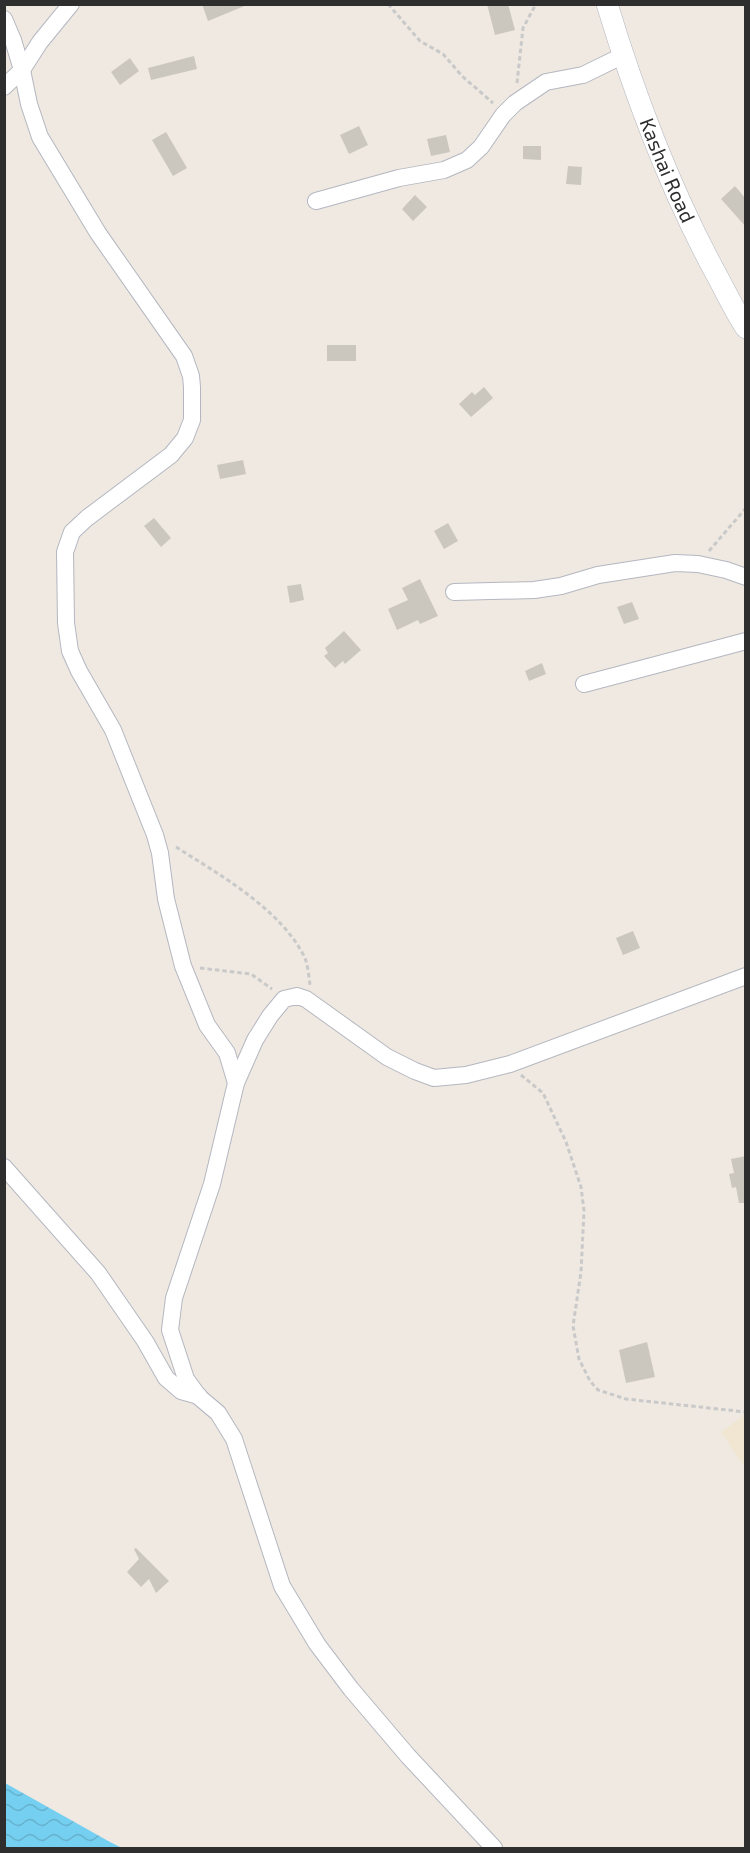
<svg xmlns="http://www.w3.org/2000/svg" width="750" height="1853" viewBox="0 0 750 1853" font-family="'Exo 2',sans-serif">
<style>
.education{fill:#f0e6d1}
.water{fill:url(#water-waves)}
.building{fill:#cbc7bf}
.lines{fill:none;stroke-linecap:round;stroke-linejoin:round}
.minor-casing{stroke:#b4b7c1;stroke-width:18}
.tertiary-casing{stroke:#b4b7c1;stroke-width:22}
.path{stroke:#c9c9c9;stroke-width:3;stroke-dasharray:4.5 3;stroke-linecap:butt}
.minor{stroke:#fff;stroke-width:16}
.tertiary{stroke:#fff;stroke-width:21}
.labels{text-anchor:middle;stroke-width:4.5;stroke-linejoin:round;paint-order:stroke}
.street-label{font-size:20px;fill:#2e2e2e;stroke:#fff}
</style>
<defs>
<pattern id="water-waves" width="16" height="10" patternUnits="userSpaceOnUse" patternTransform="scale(1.5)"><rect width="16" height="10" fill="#75cff0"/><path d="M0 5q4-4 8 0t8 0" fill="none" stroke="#66b2ce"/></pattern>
</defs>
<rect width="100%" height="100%" fill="#efe9e1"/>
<polygon class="education" points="745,1415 745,1468 721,1432"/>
<polygon class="water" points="5,1783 110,1842 122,1848 5,1848"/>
<g class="building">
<polygon points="202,4 247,4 247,5 208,21"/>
<polygon points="487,4 508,4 515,30 495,35"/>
<polygon points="194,56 197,69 151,80 148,68"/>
<polygon points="130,58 139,71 120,85 111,72"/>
<polygon points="359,126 368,145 349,154 340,135"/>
<polygon points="166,132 187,168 173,176 152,140"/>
<polygon points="446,135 450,152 431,156 427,139"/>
<polygon points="523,146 541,146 541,160 523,159"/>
<polygon points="568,166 582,167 581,185 566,184"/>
<polygon points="735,186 746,199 746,227 721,199"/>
<polygon points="415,195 427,207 413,221 402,209"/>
<rect x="327" y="345" width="29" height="16"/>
<polygon points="484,387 493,398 471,417 459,404 472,392 475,395"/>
<polygon points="243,460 246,474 220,479 217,465"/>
<polygon points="154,518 171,538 161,547 144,526"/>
<polygon points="448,523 458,541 444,549 434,531"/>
<polygon points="420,579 438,616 420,624 418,620 397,630 388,609 408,600 402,588"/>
<polygon points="301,584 304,600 290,603 287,586"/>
<polygon points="632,602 639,619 624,624 617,607"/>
<polygon points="344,631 361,650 345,664 343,661 335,668 324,656 328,653 325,648"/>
<polygon points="542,663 546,674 529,681 525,671"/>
<polygon points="633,931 640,948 623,955 616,938"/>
<polygon points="746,1156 746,1203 739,1203 736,1187 732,1188 729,1174 734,1173 731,1159"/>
<polygon points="647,1342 655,1377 626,1383 619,1350"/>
<polygon points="136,1548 169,1581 156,1593 149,1579 141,1587 127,1572 139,1559 134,1549"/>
</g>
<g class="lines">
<defs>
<g id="minor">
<polyline points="4,19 13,40 22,70 29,104 40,137 98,233 184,356 191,376 192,387 192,420 185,438 171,455 87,518 72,532 65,552 66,623 70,651 79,671 113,730 155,835 160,853 166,899 183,966 207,1025 227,1053 236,1083"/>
<polyline points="4,87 22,70 40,42 71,4"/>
<polyline points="316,201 399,178 444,170 467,160 481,147 503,115 515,103 546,82 583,75 622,56"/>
<polyline points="454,592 534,590 561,586 598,575 675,563 698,564 726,570 746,577"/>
<polyline points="584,684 746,641"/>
<polyline points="4,1167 98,1273 145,1341 166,1378 181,1391 199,1396"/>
<polyline points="494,1848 408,1756 351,1689 317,1644 282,1586 234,1439 218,1413 199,1397 186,1379 170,1330 174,1298 212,1184 236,1083 255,1040 270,1016 284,999 297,996 306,999 387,1057 415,1071 434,1078 466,1075 510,1064 746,976"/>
</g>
<g id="tertiary">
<path id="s1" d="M 607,4 C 635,96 669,187 715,272 C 725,290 734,310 746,328"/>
</g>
</defs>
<use href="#minor" class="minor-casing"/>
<use href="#tertiary" class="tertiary-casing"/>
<g class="path">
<polyline points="388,4 420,41 443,54 462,76 493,103"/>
<polyline points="517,83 523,28 536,4"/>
<polyline points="709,551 746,508"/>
<path d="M 176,847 C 220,875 281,909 305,958 C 308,966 309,977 310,985"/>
<polyline points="200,968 251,974 272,989"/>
<polyline points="521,1075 543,1093 566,1142 581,1187 584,1211 581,1272 573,1326 579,1359 590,1381 598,1390 626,1399 746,1412"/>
</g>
<use href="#minor" class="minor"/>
<use href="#tertiary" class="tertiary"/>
</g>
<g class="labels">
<g class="street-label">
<text dy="7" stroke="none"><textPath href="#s1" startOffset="177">Kashai Road</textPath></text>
</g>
</g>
<rect width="750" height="1853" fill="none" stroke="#2e2e2e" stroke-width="12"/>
</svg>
